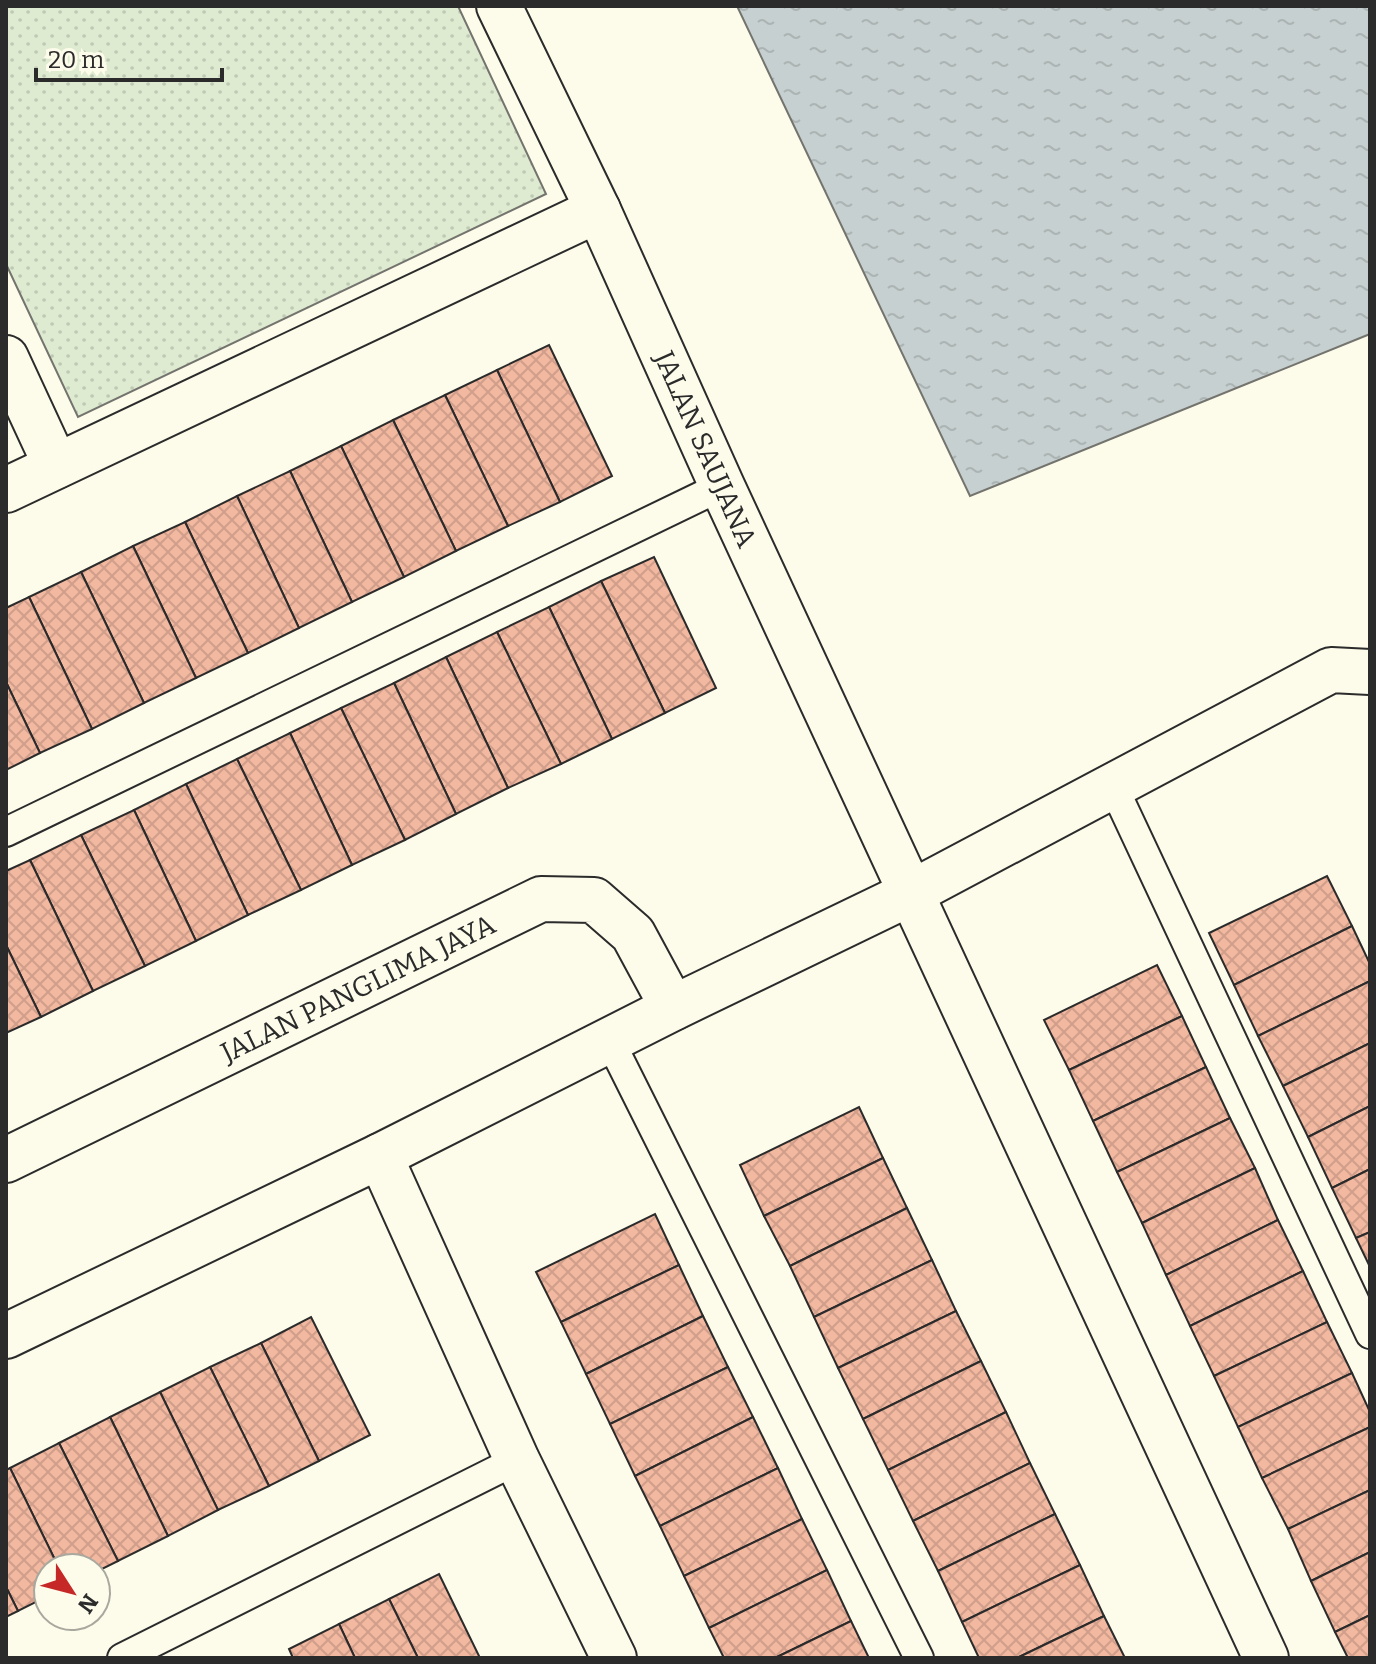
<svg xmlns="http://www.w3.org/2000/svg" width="1376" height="1664" viewBox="0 0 1376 1664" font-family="Bitter,serif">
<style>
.grass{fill:url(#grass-dots);stroke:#74746e;stroke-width:2}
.water{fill:url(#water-ripples);stroke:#74746e;stroke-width:2}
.building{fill:url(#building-cross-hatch);stroke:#2b2b2b;stroke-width:2}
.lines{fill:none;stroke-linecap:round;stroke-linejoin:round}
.lane-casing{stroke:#2b2b2b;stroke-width:32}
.street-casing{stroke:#2b2b2b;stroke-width:48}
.lane{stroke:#fdfbea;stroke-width:28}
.street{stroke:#fdfbea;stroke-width:44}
.labels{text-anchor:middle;stroke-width:6;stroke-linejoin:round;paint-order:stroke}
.street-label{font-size:28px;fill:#2b2b2b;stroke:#fdfbea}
</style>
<defs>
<pattern id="grass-dots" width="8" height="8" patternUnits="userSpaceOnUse" patternTransform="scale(2)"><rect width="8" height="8" fill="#deebd1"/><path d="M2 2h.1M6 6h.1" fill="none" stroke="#bfcab4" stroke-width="1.8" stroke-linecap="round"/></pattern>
<pattern id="water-ripples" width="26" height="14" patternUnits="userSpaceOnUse" patternTransform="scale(2)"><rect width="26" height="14" fill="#c7d0d0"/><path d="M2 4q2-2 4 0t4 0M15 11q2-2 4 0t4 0" fill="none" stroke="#abb3b3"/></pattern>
<pattern id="building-cross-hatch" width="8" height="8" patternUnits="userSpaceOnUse" patternTransform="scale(2)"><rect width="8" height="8" fill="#f2b8a0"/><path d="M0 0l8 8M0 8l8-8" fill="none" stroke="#d09e8a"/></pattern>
</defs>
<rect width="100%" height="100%" fill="#fdfbea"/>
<polygon class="grass" points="6,6 458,6 546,194 78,417 6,264"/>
<polygon class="water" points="737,6 1370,6 1370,334 970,496"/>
<g class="building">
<polygon points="549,345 612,476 560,502 497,370"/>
<polygon points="497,370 560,502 508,526 445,395"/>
<polygon points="445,395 508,526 456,551 393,420"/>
<polygon points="393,420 456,551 404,577 341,446"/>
<polygon points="341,446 404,577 352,602 290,471"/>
<polygon points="290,471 352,602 299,628 237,496"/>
<polygon points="237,496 299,628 248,653 185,522"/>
<polygon points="185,522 248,653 196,678 133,546"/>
<polygon points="133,546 196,678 144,703 81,572"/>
<polygon points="654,557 716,688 665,713 601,581"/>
<polygon points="81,572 144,703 92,729 29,597"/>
<polygon points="601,581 665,713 612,739 549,607"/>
<polygon points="29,597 92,729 40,753 6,682 6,608"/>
<polygon points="549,607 612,739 561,764 497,632"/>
<polygon points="497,632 561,764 508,788 446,657"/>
<polygon points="446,657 508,788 456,814 394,683"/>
<polygon points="6,682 40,753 6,770"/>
<polygon points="394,683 456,814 405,840 341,708"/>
<polygon points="341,708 405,840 352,865 290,733"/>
<polygon points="290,733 352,865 301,890 237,759"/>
<polygon points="237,759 301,890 248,915 186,784"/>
<polygon points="186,784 248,915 196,941 134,810"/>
<polygon points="134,810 196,941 145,966 81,835"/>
<polygon points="81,835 145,966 93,991 30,860"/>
<polygon points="30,860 93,991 41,1017 6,945 6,871"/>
<polygon points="1327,876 1352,926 1234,985 1209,933"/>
<polygon points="1352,926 1370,964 1370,981 1258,1036 1234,985"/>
<polygon points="6,945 41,1017 6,1033"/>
<polygon points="1157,965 1182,1016 1069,1070 1044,1020"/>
<polygon points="1370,981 1370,1043 1283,1086 1258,1036"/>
<polygon points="1182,1016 1206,1067 1093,1121 1069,1070"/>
<polygon points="1370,1043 1370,1106 1308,1137 1283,1086"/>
<polygon points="1206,1067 1230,1118 1117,1172 1093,1121"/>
<polygon points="1370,1106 1370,1169 1332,1188 1308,1137"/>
<polygon points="859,1107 883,1158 764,1216 740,1165"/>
<polygon points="1230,1118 1255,1168 1142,1223 1117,1172"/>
<polygon points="883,1158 907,1208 790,1266 764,1216"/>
<polygon points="1255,1168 1278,1220 1166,1275 1142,1223"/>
<polygon points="1370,1169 1370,1232 1356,1238 1332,1188"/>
<polygon points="907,1208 932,1260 814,1317 790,1266"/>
<polygon points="655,1214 679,1265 561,1322 536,1272"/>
<polygon points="1278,1220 1303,1271 1190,1326 1166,1275"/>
<polygon points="1370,1232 1370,1267 1356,1238"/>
<polygon points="932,1260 956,1311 838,1368 814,1317"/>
<polygon points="679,1265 703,1316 586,1374 561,1322"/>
<polygon points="1303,1271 1327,1322 1214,1376 1190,1326"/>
<polygon points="956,1311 981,1361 863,1419 838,1368"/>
<polygon points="703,1316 728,1367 610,1424 586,1374"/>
<polygon points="311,1317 370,1435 319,1461 261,1343"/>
<polygon points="1327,1322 1352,1373 1238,1427 1214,1376"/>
<polygon points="261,1343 319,1461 269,1486 210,1367"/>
<polygon points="981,1361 1006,1412 888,1470 863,1419"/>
<polygon points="210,1367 269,1486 218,1510 160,1392"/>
<polygon points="728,1367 753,1417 635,1476 610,1424"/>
<polygon points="1352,1373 1370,1412 1370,1427 1262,1478 1238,1427"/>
<polygon points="160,1392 218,1510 168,1536 110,1417"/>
<polygon points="1006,1412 1030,1463 913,1521 888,1470"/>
<polygon points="110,1417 168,1536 118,1561 59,1443"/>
<polygon points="753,1417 778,1468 660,1526 635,1476"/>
<polygon points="1370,1427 1370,1490 1288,1529 1262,1478"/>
<polygon points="59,1443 118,1561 96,1572 96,1568 59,1568 10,1468"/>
<polygon points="1030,1463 1055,1514 938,1571 913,1521"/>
<polygon points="10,1468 59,1568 48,1568 48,1596 18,1611 6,1587 6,1470"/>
<polygon points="778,1468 802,1519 684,1576 660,1526"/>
<polygon points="1370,1490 1370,1552 1311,1581 1288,1529"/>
<polygon points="1055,1514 1080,1565 962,1622 938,1571"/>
<polygon points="802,1519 827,1570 709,1628 684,1576"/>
<polygon points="1370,1552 1370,1615 1335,1632 1311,1581"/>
<polygon points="1080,1565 1104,1616 1017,1658 979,1658 962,1622"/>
<polygon points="827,1570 851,1621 775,1658 724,1658 709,1628"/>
<polygon points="439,1574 480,1658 418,1658 389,1599"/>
<polygon points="6,1587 18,1611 6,1617"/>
<polygon points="389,1599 418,1658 355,1658 339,1624"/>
<polygon points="1370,1615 1370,1658 1348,1658 1335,1632"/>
<polygon points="1104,1616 1125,1658 1017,1658"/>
<polygon points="851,1621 869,1658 775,1658"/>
<polygon points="339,1624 355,1658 293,1658 289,1649"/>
</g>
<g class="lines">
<defs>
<g id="lane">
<polyline points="1113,786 1370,1334"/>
<polyline points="6,832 722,486"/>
<polyline points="610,1041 919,1658"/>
<polyline points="122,1658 517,1460"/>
</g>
<g id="street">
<polyline points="499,6 598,210 722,486 1266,1658"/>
<polyline points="6,358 56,466"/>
<polyline points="6,490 598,210"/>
<polyline points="380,1156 517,1460 614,1658"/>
<polyline points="6,1160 541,899 594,900 633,934 673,1008"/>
<polyline points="6,1336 380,1156 673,1008 911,893 1331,670 1370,672"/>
</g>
</defs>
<use href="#lane" class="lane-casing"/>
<use href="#street" class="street-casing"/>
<use href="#lane" class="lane"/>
<use href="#street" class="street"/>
</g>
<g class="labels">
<g class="street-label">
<text transform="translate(706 449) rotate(66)" y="10">JALAN SAUJANA</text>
<text transform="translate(358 988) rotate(-26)" y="10">JALAN PANGLIMA JAYA</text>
</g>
</g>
<rect width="1376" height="1664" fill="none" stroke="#2b2b2b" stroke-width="16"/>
<g transform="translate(72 1592) rotate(126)"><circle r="38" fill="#fdfbea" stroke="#a9a89e" stroke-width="2"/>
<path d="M0-6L14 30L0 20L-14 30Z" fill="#c62828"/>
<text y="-12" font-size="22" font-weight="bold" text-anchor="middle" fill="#2b2b2b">N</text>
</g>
<path d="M36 68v12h186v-12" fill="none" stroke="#2b2b2b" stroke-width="4"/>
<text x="48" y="68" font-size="24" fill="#2b2b2b" stroke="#fdfbea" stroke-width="6" paint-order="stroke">20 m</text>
</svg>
